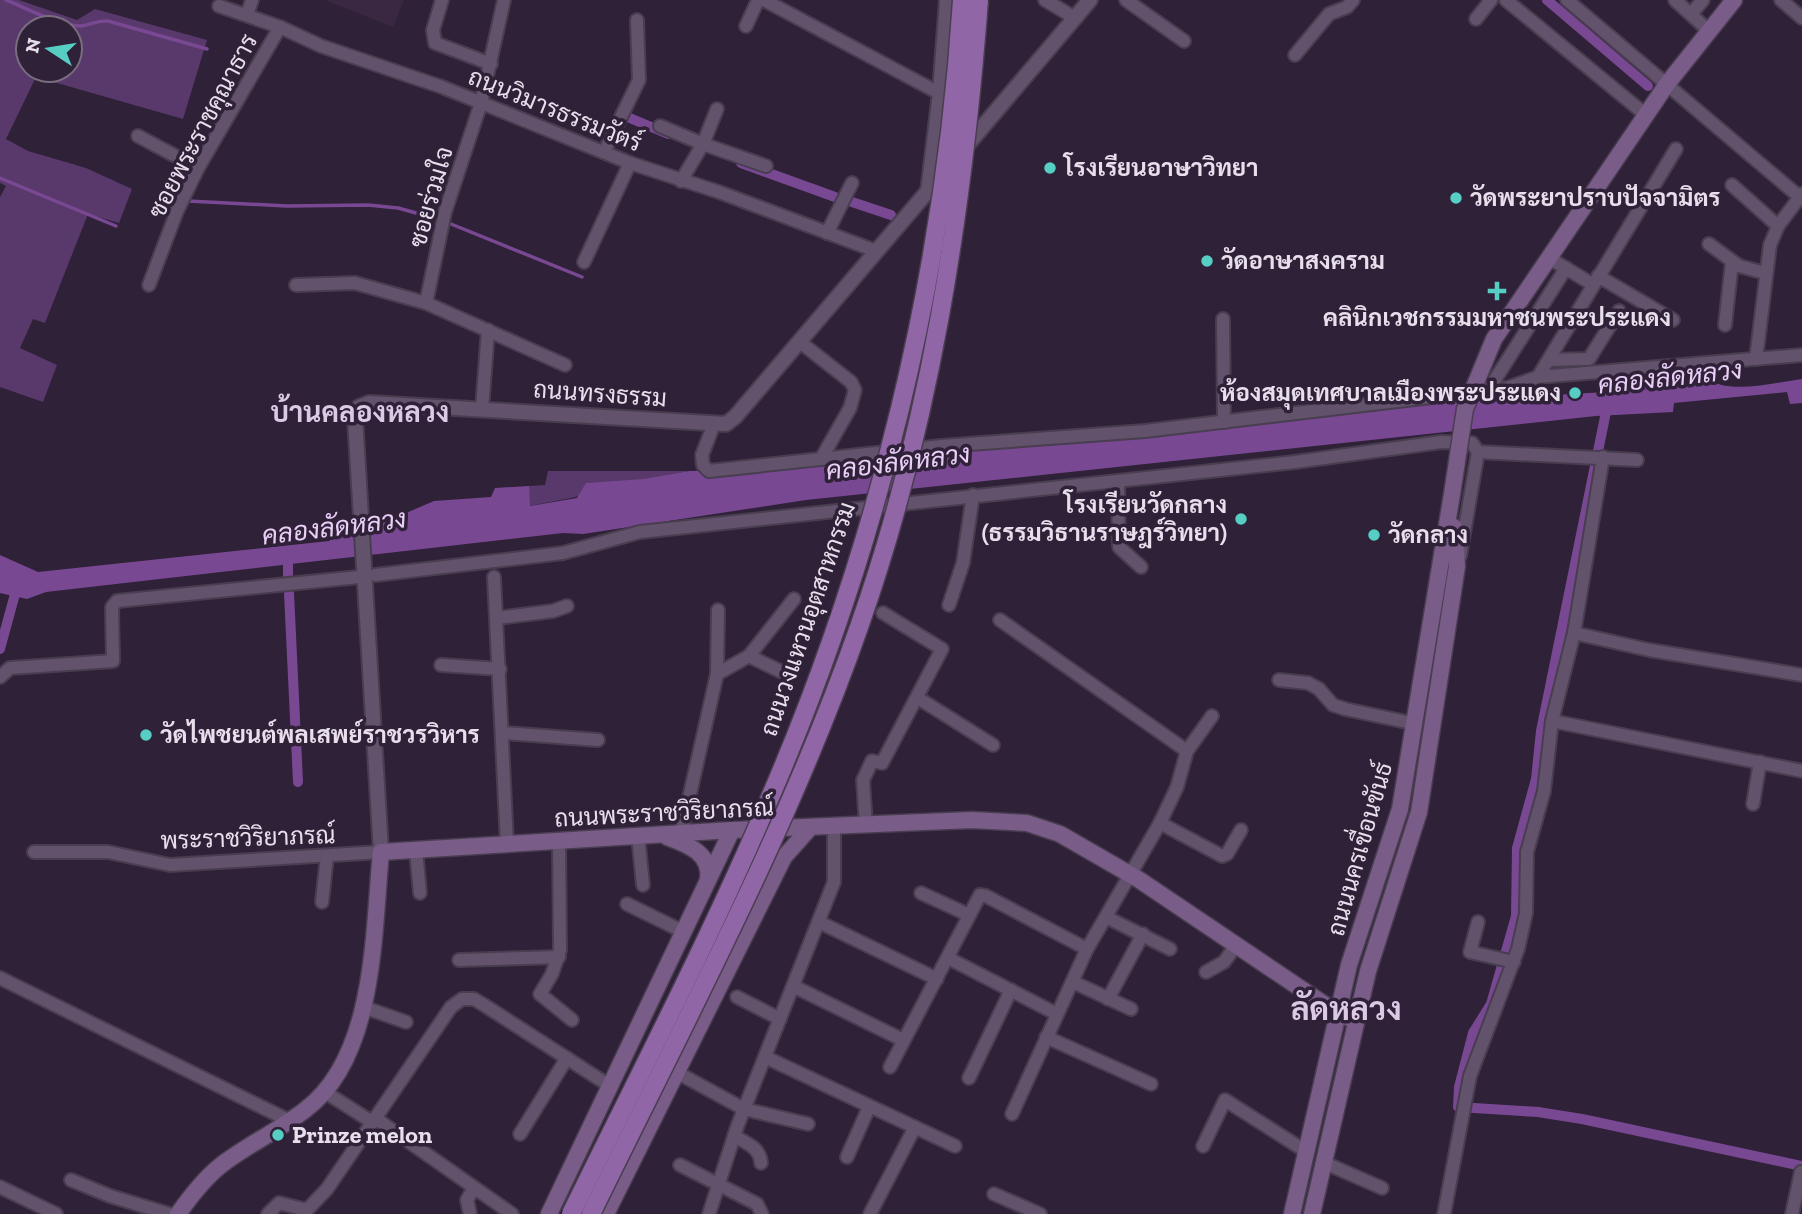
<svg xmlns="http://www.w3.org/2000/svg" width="1802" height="1214" viewBox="0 0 1802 1214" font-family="'Zilla Slab',Sarabun,serif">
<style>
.built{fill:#3a2843}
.green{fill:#59386b;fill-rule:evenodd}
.forest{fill:#6b3a83}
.water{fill:#794892}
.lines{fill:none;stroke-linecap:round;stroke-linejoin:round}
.stream{stroke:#794892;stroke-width:3.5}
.canal{stroke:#794892;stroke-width:10}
.minor-casing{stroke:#493d50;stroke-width:16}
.tertiary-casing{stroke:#493d50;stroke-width:18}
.secondary-casing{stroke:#493d50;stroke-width:19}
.minor{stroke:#62526b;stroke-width:12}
.tertiary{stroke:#62526b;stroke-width:14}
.secondary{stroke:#795c88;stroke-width:16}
.secondary-bridge-casing{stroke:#493d50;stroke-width:19;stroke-linecap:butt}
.primary-bridge-casing{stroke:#493d50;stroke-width:21;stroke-linecap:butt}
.secondary-bridge{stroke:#795c88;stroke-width:16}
.primary-bridge{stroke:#9066a6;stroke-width:18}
.poi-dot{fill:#56cec3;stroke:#2f2137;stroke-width:2.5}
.labels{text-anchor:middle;stroke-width:7;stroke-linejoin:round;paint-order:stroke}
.street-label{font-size:24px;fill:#e8dfed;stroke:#2f2137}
.poi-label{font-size:24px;font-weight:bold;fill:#e8dfed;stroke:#2f2137;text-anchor:start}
.water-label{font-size:26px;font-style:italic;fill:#e9cff8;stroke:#2f2137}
.quarter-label{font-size:28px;font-weight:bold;fill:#dbc9e6;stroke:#2f2137}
.district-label{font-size:32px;font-weight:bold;fill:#dbc9e6;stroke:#2f2137}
</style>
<rect width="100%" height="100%" fill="#2f2137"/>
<polygon class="built" points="325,0 404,0 393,27"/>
<g class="green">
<path d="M 0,0 L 19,0 L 77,20 L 95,9 L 207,40 L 183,119 L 36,77 L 6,139 L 28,151 L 86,168 L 132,189 L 119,223 L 88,214 L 45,323 L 33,319 L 20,348 L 57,365 L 43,402 L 0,387 L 0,197 L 6,186 L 0,183 ZM 28,28 L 70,28 L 70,70 L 28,70 Z"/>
<path d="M 548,471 L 689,471 C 635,481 584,497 529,506 L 529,486 L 545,485 Z"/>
</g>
<polygon class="forest" points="1707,377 1658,389 1606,392 1604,383"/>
<path class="water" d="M 1707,377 C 1724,396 1778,382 1802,379 L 1802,403 L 1790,404 L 1787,392 L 1674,403 L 1673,412 L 1596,416 L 806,500 L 583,534 L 563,533 L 46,592 L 27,599 L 0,593 L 0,555 L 38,572 L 329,541 L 354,520 L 406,513 L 434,501 L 491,497 L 495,488 L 529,486 L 530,506 L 577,498 L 586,483 L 644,479 L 689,471 L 755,470 L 1500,393 L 1500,398 L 1658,389 Z"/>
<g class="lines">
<g class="stream">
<path d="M 6,0 C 24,7 62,27 81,26 C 91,25 97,20 108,21 L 207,49"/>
<polyline points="0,178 116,226"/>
<polyline points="188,201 287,206 368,205 398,208 438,219"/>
<polyline points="451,224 582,277"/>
</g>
<g class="canal">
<polyline points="1547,0 1648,86"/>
<polyline points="625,116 668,134"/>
<polyline points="741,163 835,197"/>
<polyline points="852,202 891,215"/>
<polyline points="1607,407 1541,731 1536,779 1517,848 1516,916 1491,1004 1473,1033 1459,1087 1458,1107 1538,1112 1582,1119 1802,1166"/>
<polyline points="288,556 288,575"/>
<polyline points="289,593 298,782"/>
<polyline points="0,649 18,583"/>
</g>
<defs>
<g id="minor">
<polyline points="442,0 433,30 435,43 491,64"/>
<polyline points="764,0 939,93"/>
<polyline points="1045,0 1075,18"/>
<polyline points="1126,0 1184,41"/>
<polyline points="1506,0 1646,115"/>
<polyline points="1567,0 1802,199"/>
<polyline points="1675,0 1709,31"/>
<polyline points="1781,0 1802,18"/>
<polyline points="219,6 280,27 321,46 442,87 630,163 719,192 876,251"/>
<polyline points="1691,14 1703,0"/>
<polyline points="247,15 252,0"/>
<polyline points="1476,19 1491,0"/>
<polyline points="746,26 758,0"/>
<polyline points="1295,55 1329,14 1347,7 1353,0"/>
<polyline points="660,126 703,144 717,109"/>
<polyline points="138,136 198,168"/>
<polyline points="604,152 639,80 637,20"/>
<polyline points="681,181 703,144 766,166"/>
<polyline points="1732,185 1778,226"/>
<polyline points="927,192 939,93 946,0"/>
<polyline points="827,233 852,183"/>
<polyline points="1709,244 1739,266 1765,273"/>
<polyline points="1549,258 1592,284"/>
<polyline points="584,262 630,163"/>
<polyline points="1598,276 1673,320"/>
<polyline points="149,285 177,211 198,168 280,27"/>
<polyline points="296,285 355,283 426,303 565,365"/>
<polyline points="426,303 445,212 481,103 504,0"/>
<polyline points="1223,319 1224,422"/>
<polyline points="1725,325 1732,262"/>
<polyline points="800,342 851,382 855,390 850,408 821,459"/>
<polyline points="1756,359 1770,245 1778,226 1802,194"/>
<polyline points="1549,360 1589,359 1619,311"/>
<polyline points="1538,377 1676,149"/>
<polyline points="1489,389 1566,268"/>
<polyline points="482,409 488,330"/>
<polyline points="714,424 702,455 703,465 709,471 942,446 1145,431 1507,388 1538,377 1802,355"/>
<polyline points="1478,452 1637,460"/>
<polyline points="1118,481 1119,547 1141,567"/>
<polyline points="375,575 563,553 640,532 1295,462 1441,442 1472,443 1478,452 1460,556"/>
<polyline points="494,577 507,844"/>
<polyline points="949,605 963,563 973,495"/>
<polyline points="497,618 553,611 567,606"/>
<polyline points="1000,620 1187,751"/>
<polyline points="1574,633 1649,650 1802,675"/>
<polyline points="749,656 794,599"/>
<polyline points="441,665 500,669"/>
<polyline points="717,674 749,656 782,672"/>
<polyline points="0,677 10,668 113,661 112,607 117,601 359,577"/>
<polyline points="1279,680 1308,683 1319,689 1333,705 1345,709 1416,724"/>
<polyline points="918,698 993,745"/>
<polyline points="1552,721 1802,771"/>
<polyline points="504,733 598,740"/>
<polyline points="1753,804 1760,762"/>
<polyline points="1160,823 1222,856 1227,854 1241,830"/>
<polyline points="866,826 863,780 872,761 882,763 942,649 883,613"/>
<polyline points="681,834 717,674 718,610"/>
<polyline points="638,836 643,885"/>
<polyline points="559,841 560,950 552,974 540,994 572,1020"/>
<polyline points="416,850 420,893"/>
<polyline points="34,852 108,852 170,865 381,852"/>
<polyline points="921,893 969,915"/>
<polyline points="322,902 327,856"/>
<polyline points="627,904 684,932"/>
<polyline points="1106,917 1170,949"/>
<polyline points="819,922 937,979"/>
<polyline points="1478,922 1470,952 1514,962"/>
<polyline points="948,958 1057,1014"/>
<polyline points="459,960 559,957"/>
<polyline points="1206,972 1224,962 1237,944"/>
<polyline points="0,978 290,1121"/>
<polyline points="1073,982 1131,1009"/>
<polyline points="793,986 903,1040"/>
<polyline points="737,997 780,1019"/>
<polyline points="1108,999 1143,934"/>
<polyline points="363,1007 406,1022"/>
<polyline points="1046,1037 1151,1084"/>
<polyline points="765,1057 955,1146"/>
<polyline points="890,1067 980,895 986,896 1087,949"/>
<polyline points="678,1073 744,1109 808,1124"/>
<polyline points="969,1078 1011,990"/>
<polyline points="325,1092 372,1122"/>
<polyline points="1012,1114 1087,949 1160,823 1177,787 1187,751 1212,716"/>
<polyline points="375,1118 512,1214"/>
<polyline points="520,1134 567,1058"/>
<path d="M 734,1136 C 746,1143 760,1147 761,1163"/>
<polyline points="1203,1146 1225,1100 1307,1152"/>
<polyline points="847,1157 869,1107"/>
<polyline points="1325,1163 1382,1188"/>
<polyline points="680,1165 757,1204 762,1214"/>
<polyline points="71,1180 110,1196 169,1214"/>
<polyline points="0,1187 56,1214"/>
<polyline points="994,1194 1040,1214"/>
<polyline points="268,1214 279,1203 307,1210 327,1189 451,1007 462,999 474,999 484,1005 610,1086"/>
<polyline points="470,1214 467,1200 474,1188"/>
<polyline points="709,1214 737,1127 834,882 834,828"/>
<polyline points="870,1214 915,1127"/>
<polyline points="1444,1214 1470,1076 1518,949 1526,913 1527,852 1544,791 1552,721 1574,633 1603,457"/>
<polyline points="1792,1214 1801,1172"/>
</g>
<g id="tertiary">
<polyline points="963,150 1090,0"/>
<polyline points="381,852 355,417 359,407 369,403 726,424 735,417 945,171"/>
</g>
<g id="secondary">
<polyline points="1494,339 1667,84 1734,0"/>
<path d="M 667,837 C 689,845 712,854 708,880"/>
<path d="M 178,1214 C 190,1197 204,1179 220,1166 C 247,1145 278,1131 305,1110 C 376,1057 373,933 381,852 L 732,830 L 972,820 L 1027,823 L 1060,834 L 1138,879 L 1337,1013 L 1355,1020"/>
<polyline points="549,1214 732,830"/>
<polyline points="606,1214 784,857 809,829"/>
<polyline points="1292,1214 1349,965 1400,809 1452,494"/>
<polyline points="1312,1214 1368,971 1419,812 1457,566 1454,527"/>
</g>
</defs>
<use href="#minor" class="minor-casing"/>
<use href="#tertiary" class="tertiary-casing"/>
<use href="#secondary" class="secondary-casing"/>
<use href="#minor" class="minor"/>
<use href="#tertiary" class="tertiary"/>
<use href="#secondary" class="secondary"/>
<defs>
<polyline id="secondary-bridge" points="1452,494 1465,409 1494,339"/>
<g id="primary-bridge">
<path d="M 571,1214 C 638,1077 709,941 769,800 C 878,548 945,275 962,0"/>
<path d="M 591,1214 C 685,1021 788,830 859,627 C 930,426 963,211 979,0"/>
</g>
</defs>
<use href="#secondary-bridge" class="secondary-bridge-casing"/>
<use href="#primary-bridge" class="primary-bridge-casing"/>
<use href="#secondary-bridge" class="secondary-bridge"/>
<use href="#primary-bridge" class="primary-bridge"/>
</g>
<g class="poi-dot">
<circle cx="1050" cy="168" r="7"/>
<circle cx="1456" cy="198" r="7"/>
<circle cx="1207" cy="261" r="7"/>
<path d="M1493.5 280.5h7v7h7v7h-7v7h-7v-7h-7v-7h7z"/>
<circle cx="1575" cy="393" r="7"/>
<circle cx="1241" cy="519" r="7"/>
<circle cx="1374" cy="535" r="7"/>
<circle cx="146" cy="735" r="7"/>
<circle cx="278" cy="1135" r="7"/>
</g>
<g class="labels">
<g class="street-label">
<text transform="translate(555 110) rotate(22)" y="8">ถนนวิมารธรรมวัตร์</text>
<text transform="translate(203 126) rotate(-62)" y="8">ซอยพระราชคุณาธาร</text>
<text transform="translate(431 197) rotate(-74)" y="8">ซอยร่วมใจ</text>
<text transform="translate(600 394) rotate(4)" y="8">ถนนทรงธรรม</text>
<text transform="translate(808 619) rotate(-71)" y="8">ถนนวงแหวนอุตสาหกรรม</text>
<text transform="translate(664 813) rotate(-3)" y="8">ถนนพระราชวิริยาภรณ์</text>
<text transform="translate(248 838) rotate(-2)" y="8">พระราชวิริยาภรณ์</text>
<text transform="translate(1360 849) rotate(-74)" y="8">ถนนนครเขื่อนขันธ์</text>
</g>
<g class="poi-label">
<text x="1064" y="176">โรงเรียนอาษาวิทยา</text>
<text x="1470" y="206">วัดพระยาปราบปัจจามิตร</text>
<text x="1221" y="269">วัดอาษาสงคราม</text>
<text x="1497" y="326" text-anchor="middle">คลินิกเวชกรรมมหาชนพระประแดง</text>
<text x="1561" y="401" text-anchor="end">ห้องสมุดเทศบาลเมืองพระประแดง</text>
<text x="1227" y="513" text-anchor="end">โรงเรียนวัดกลาง<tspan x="1227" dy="28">(ธรรมวิธานราษฎร์วิทยา)</tspan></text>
<text x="1388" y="543">วัดกลาง</text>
<text x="160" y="743">วัดไพชยนต์พลเสพย์ราชวรวิหาร</text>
<text x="292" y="1143">Prinze melon</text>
</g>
<g class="water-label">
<text transform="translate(1670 377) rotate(-6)" y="9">คลองลัดหลวง</text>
<text transform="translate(898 462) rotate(-7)" y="9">คลองลัดหลวง</text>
<text transform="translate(334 527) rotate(-7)" y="9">คลองลัดหลวง</text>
</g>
<g class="quarter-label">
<text x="360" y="422">บ้านคลองหลวง</text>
</g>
<g class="district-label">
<text x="1346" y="1020">ลัดหลวง</text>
</g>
</g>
<g transform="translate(49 49) rotate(282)"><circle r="33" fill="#2f2137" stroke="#796d80" stroke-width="2"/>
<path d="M0-5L12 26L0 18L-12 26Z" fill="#56cec3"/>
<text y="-10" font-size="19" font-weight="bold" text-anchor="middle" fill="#e8dfed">N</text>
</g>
</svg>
